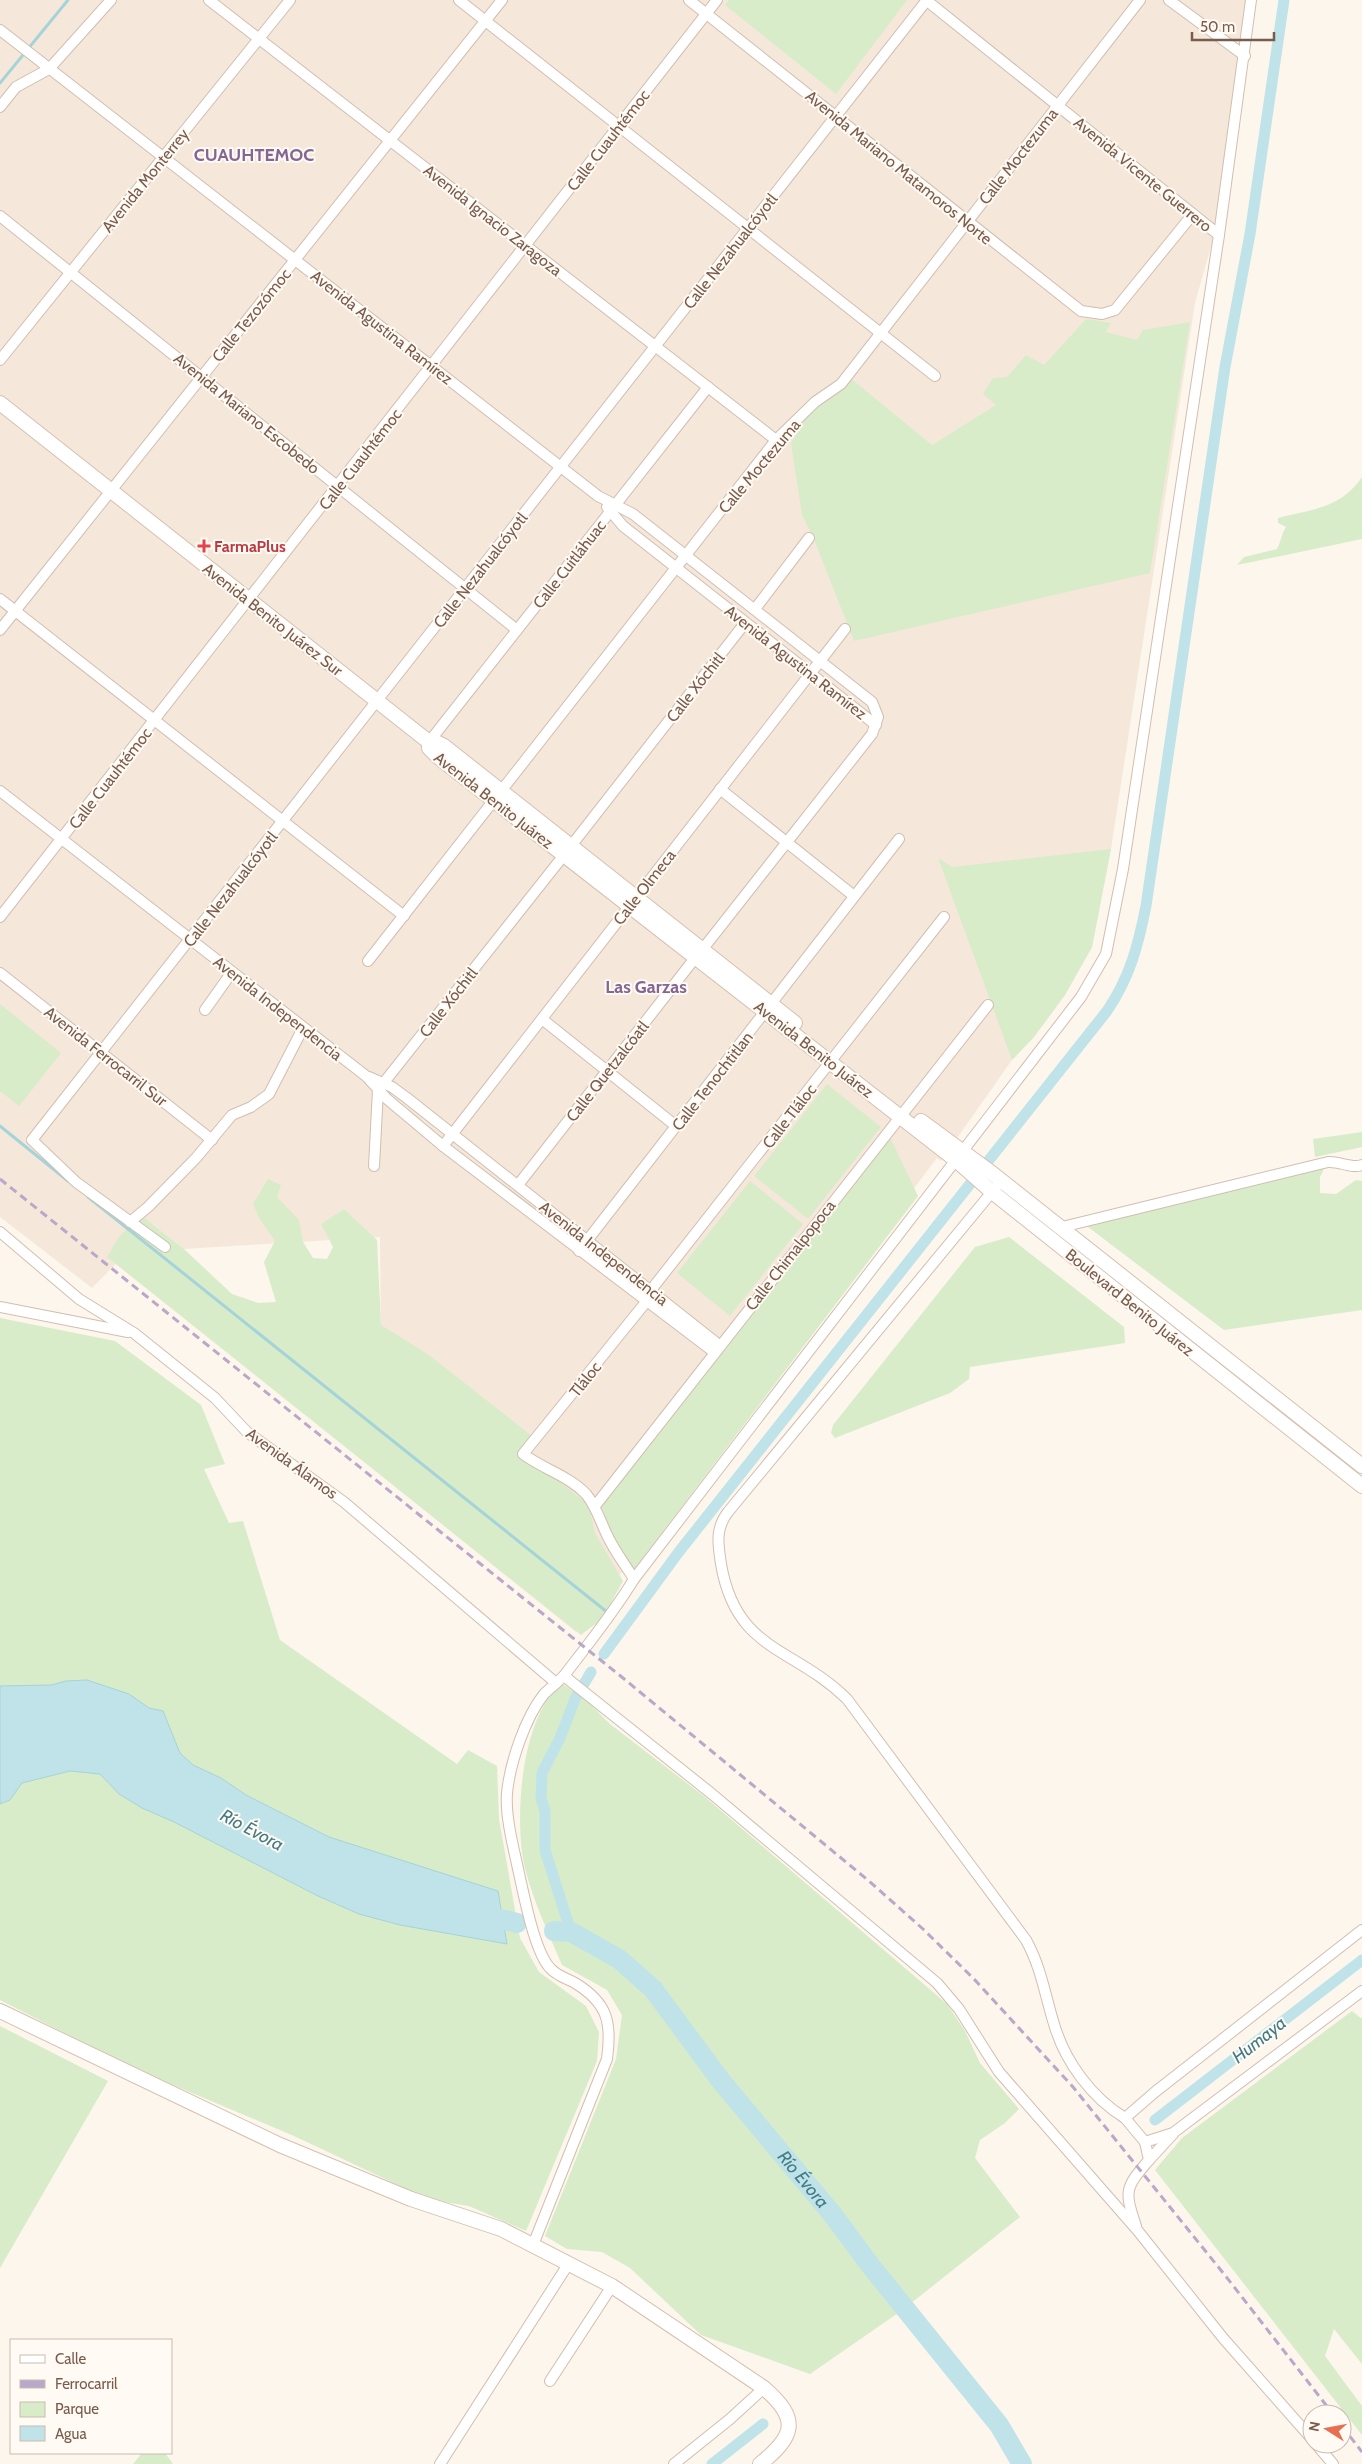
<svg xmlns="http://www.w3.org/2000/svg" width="1362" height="2464" viewBox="0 0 1362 2464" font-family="Cabin,sans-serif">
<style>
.residential{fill:#f5e8da}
.green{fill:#d8ecc9}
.water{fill:#bfe3e8;stroke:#a5d3da}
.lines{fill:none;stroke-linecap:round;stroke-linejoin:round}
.stream{stroke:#a5d3da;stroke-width:3}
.canal{stroke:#bfe3e8;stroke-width:11}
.river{stroke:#bfe3e8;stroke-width:20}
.street-casing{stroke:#d1beb0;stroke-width:12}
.secondary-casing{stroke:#d6c0b0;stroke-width:16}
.street{stroke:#fff;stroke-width:10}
.secondary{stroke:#fff;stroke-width:14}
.rail{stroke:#b9a8c9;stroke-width:3;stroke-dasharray:8 5;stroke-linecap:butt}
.health-dot{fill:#e0444e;stroke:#fffaf3;stroke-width:2}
.labels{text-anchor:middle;stroke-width:4;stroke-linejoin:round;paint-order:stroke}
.street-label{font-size:16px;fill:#7a5c4d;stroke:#fffaf3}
.health-label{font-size:16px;font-weight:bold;fill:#be3a42;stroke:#fffaf3;text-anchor:start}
.neighbourhood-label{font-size:18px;font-weight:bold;fill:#846695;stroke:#fffaf3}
.water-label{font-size:18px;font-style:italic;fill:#437c86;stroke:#fffaf3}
</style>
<rect width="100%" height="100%" fill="#fdf6ec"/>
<polygon class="residential" points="0,0 1248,0 1216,229 1195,303 1111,849 1092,947 1065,995 1034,1037 1012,1060 941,1161 937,1158 576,1632 382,1476 380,1237 184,1249 154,1225 92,1288 0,1217"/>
<g class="green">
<polygon points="729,0 907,0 836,94 725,5"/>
<polygon points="1086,319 1111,323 1106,332 1137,340 1143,330 1190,322 1150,573 854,641 813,537 802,515 791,443 810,411 849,377 932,445 996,405 983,394 993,378 1007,377 1026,355 1044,365"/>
<path d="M 1362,477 L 1362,539 L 1237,565 L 1244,557 L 1277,549 C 1281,542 1281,535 1286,527 L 1278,523 L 1278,518 C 1312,509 1340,509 1362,477 Z"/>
<polygon points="1111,849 1092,947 1065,995 1034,1037 1012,1060 938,858 952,867"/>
<polygon points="0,1004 61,1053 19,1106 0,1091"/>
<polygon points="827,1084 881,1127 808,1219 754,1176"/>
<polygon points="1362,1132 1362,1147 1315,1157 1313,1139"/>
<polygon points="889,1135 918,1196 632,1572 609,1533 602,1505"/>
<polygon points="1326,1165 1320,1177 1320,1193 1336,1194 1356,1180 1362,1181 1362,1310 1224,1330 1088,1227 1088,1221"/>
<polygon points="268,1179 281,1185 277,1197 299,1220 303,1242 313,1258 327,1259 333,1247 321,1224 344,1209 377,1240 381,1325 429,1355 533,1437 518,1454 525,1461 558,1480 589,1505 595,1533 623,1581 602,1619 581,1635 107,1257 119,1237 141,1215 184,1249 232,1294 258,1303 276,1302 264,1262 275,1241 259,1218 253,1204"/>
<polygon points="750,1181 803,1224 730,1316 677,1273"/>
<polygon points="1009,1237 1124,1327 1125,1343 970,1367 969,1379 950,1393 835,1438 831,1433 833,1425 975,1247"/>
<polygon points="0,1318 115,1341 201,1405 225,1464 204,1469 229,1523 243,1521 280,1640 457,1764 468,1750 497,1766 499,1819 520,1938 539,1972 586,2006 599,2032 597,2061 526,2231 469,2206 438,2201 415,2193 294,2136 133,2068 0,2000"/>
<path d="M 563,1684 L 586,1700 L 610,1724 L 705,1797 L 947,2004 L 965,2031 L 980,2063 L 1019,2109 L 1005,2123 L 980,2140 L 975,2158 L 1020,2217 L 901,2311 L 810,2374 L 701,2335 L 630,2268 L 602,2252 L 567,2249 L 545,2236 L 616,2059 L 622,2015 L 607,1990 L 562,1965 C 549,1934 533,1901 525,1868 C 514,1822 521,1736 549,1697 C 553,1692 559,1688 563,1684 Z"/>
<polygon points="1352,2011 1362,2019 1362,2364 1334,2329 1325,2356 1362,2406 1362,2435 1155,2170 1182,2138"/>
<polygon points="0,2026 108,2081 0,2268"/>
<polygon points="142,2453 165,2453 173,2464 133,2464"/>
</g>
<polygon class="water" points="87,1680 129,1694 149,1708 163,1711 180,1753 193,1765 221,1778 246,1795 329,1837 498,1891 507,1944 400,1925 359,1914 318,1896 174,1822 142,1808 119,1794 100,1774 70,1771 22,1783 10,1800 0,1804 0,1686 51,1685 66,1681"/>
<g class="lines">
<g class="stream">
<polyline points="0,83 68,0"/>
<polyline points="0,1126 68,1181"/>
<polyline points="88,1197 607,1612"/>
</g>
<g class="canal">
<path d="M 604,1654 L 678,1553 L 1107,1011 C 1130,977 1138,946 1146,906 L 1225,367 L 1250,234 L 1284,0"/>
<polyline points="571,1932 545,1850 545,1811 541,1798 542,1773 560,1738 575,1699 591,1672"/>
<polyline points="1155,2120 1362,1960"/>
<polyline points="712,2464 763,2424"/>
</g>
<g class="river">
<polyline points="476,1913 517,1923"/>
<path id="s1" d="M 554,1931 L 571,1932 L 619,1959 L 653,1989 L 721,2081 L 833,2215 L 870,2265 L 999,2425 L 1022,2464"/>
</g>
<defs>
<g id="street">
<polyline points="209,0 776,440"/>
<polyline points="459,0 935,376"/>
<polyline points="689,0 1081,311 1102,314 1115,310 1193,214"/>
<polyline points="926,0 1219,235"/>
<polyline points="1169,0 1245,56"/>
<polyline points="0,30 598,496 633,514 872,702 878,717 872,734 702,950"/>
<polyline points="0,107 16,87 49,69 111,0"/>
<polyline points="0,216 517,630"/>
<polyline points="0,360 290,0"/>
<polyline points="607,507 623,526 876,725"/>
<polyline points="0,599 404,916"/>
<polyline points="755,609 809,538"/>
<polyline points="0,630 502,0"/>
<polyline points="429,742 708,387"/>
<polyline points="720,789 854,896"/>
<polyline points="0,791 366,1076 387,1099 443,1146 714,1352"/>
<polyline points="571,846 745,623"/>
<polyline points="0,917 717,0"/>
<polyline points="368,961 776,440 815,402 841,384 1140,0"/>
<polyline points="0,973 212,1140"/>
<polyline points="205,1010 232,972"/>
<polyline points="542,1019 676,1126"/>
<polyline points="369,1077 392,1087 407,1098 719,1345"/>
<polyline points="443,1146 845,629"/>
<polyline points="374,1166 378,1090 564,855"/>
<path d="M 1001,1181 L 728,1512 C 715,1529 718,1544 721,1564 C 736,1652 793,1646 847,1699 L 1026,1940 C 1041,1967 1045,1995 1054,2024 C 1065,2062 1092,2098 1125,2118"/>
<polyline points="518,1185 695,958"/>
<polyline points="130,1222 148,1207 196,1158 232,1115 251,1107 269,1094 303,1028"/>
<path d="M 1058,1228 L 1328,1162 C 1339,1161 1352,1169 1362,1165"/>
<polyline points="0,1232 79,1299 134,1333 215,1398 247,1432 344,1502 556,1683"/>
<polyline points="165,1247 76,1182 32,1140 927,0"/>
<polyline points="579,1251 899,839"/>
<polyline points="651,1290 944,917"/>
<polyline points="0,1307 128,1332"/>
<polyline points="595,1506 988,1005"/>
<path d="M 634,1579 C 626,1566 616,1553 609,1539 C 601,1524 597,1507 586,1494 C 569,1476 543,1469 523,1454 L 646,1302"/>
<polyline points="564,1676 712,1794 937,1983 959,2009 999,2072 1138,2231 1223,2338 1312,2439"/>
<polyline points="1362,1930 1155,2092 1125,2118 1145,2142 1173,2133 1362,1991"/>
<polyline points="1149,2160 1173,2134"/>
<path d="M 1136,2226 C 1124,2190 1125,2188 1149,2160 L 1145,2142"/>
<path d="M 533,2245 L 607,2059 C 612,2023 608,2003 575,1983 C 566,1978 557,1976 550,1968 C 535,1952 525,1900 520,1878 C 515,1853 505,1819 507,1793 C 510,1763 525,1718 544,1694 C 551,1687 560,1681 566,1673 C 590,1642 614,1612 634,1579 L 1081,997 L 1106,954 L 1123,869 L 1219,235 L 1251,0"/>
<polyline points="550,2381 612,2286"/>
<polyline points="1316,2444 1333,2464"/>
<polyline points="440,2464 569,2263"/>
<polyline points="674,2464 730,2419 764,2388"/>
</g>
<g id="secondary">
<polyline points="0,403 429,742"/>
<polyline points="429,742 429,748 438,757 957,1161 991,1191 1362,1486"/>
<polyline points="429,742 434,741 444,746 795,1023"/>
<polyline points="921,1121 993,1174 1362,1466"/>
<path d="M 0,2011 L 280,2145 L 411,2199 L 501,2229 L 612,2286 L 764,2388 C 800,2419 795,2436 760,2464"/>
</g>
</defs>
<use href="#street" class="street-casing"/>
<use href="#secondary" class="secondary-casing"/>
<use href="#street" class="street"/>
<use href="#secondary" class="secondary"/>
<g class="rail">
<polyline points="0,1179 623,1678 869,1881 923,1929 974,1979 1073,2087 1224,2274 1333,2414"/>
<polyline points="1342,2426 1362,2452"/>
</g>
</g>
<path class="health-dot" d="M201.5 538.5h5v5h5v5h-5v5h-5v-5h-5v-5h5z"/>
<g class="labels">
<g class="street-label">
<text transform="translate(608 140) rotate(-52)" y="6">Calle Cuauhtémoc</text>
<text transform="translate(1018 156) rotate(-52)" y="6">Calle Moctezuma</text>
<text transform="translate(899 167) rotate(39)" y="6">Avenida Mariano Matamoros Norte</text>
<text transform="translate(1143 174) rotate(39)" y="6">Avenida Vicente Guerrero</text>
<text transform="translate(145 180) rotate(-51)" y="6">Avenida Monterrey</text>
<text transform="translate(493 220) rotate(38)" y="6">Avenida Ignacio Zaragoza</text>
<text transform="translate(730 251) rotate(-52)" y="6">Calle Nezahualcóyotl</text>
<text transform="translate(251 315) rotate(-51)" y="6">Calle Tezozómoc</text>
<text transform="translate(382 327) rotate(38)" y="6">Avenida Agustina Ramírez</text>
<text transform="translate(247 413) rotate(39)" y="6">Avenida Mariano Escobedo</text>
<text transform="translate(360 459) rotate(-52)" y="6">Calle Cuauhtémoc</text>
<text transform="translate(759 466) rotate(-50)" y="6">Calle Moctezuma</text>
<text transform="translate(569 564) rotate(-52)" y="6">Calle Cuitláhuac</text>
<text transform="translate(480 570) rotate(-52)" y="6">Calle Nezahualcóyotl</text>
<text transform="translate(273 619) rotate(38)" y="6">Avenida Benito Juárez Sur</text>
<text transform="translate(796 662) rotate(38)" y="6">Avenida Agustina Ramírez</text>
<text transform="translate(695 687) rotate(-52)" y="6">Calle Xóchitl</text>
<text transform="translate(110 778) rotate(-52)" y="6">Calle Cuauhtémoc</text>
<text transform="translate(494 800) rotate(38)" y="6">Avenida Benito Juárez</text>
<text transform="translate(644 887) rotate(-52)" y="6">Calle Olmeca</text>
<text transform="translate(230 889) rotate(-52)" y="6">Calle Nezahualcóyotl</text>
<text transform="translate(448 1002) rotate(-52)" y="6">Calle Xóchitl</text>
<text transform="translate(278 1008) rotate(38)" y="6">Avenida Independencia</text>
<text transform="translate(814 1049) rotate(38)" y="6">Avenida Benito Juárez</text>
<text transform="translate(106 1056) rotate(38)" y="6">Avenida Ferrocarril Sur</text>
<text transform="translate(607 1071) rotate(-52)" y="6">Calle Quetzalcóatl</text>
<text transform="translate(712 1081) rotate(-52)" y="6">Calle Tenochtitlan</text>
<text transform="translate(789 1116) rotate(-52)" y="6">Calle Tláloc</text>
<text transform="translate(604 1253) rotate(38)" y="6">Avenida Independencia</text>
<text transform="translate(790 1255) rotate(-52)" y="6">Calle Chimalpopoca</text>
<text transform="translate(1130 1302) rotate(39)" y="6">Boulevard Benito Juárez</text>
<text transform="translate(585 1379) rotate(-51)" y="6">Tláloc</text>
<text transform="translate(292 1463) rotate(36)" y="6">Avenida Álamos</text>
</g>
<g class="health-label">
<text x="214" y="552">FarmaPlus</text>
</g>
<g class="neighbourhood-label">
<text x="254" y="161">CUAUHTEMOC</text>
<text x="646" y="993">Las Garzas</text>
</g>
<g class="water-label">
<text transform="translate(252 1830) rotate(28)" y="6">Río Évora</text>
<text transform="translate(1259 2040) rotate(-38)" y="6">Humaya</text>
<text dy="6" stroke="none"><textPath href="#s1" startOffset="360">Río Évora</textPath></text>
</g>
</g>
<rect x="10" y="2339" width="162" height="115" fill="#fffaf3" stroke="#cabbb1"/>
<rect x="20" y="2355" width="25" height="8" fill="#ffffff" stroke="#cabbb1"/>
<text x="55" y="2364" font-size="15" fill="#7a5c4d">Calle</text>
<rect x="20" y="2380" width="25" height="8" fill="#b9a8c9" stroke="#cabbb1"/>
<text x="55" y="2389" font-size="15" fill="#7a5c4d">Ferrocarril</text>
<rect x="20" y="2402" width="25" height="15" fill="#d8ecc9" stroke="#cabbb1"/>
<text x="55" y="2414" font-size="15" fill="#7a5c4d">Parque</text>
<rect x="20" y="2426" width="25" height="15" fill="#bfe3e8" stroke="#cabbb1"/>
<text x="55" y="2439" font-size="15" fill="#7a5c4d">Agua</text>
<g transform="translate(1327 2429) rotate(281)"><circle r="24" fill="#fffaf3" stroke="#cabbb1"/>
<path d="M0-4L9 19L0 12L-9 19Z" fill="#e76f51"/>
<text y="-8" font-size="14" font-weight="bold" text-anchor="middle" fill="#7a5c4d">N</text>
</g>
<path d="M1192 32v8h82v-8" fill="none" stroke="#7a5c4d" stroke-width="2.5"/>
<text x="1200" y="32" font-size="15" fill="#7a5c4d" stroke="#fffaf3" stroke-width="4" paint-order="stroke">50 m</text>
</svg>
